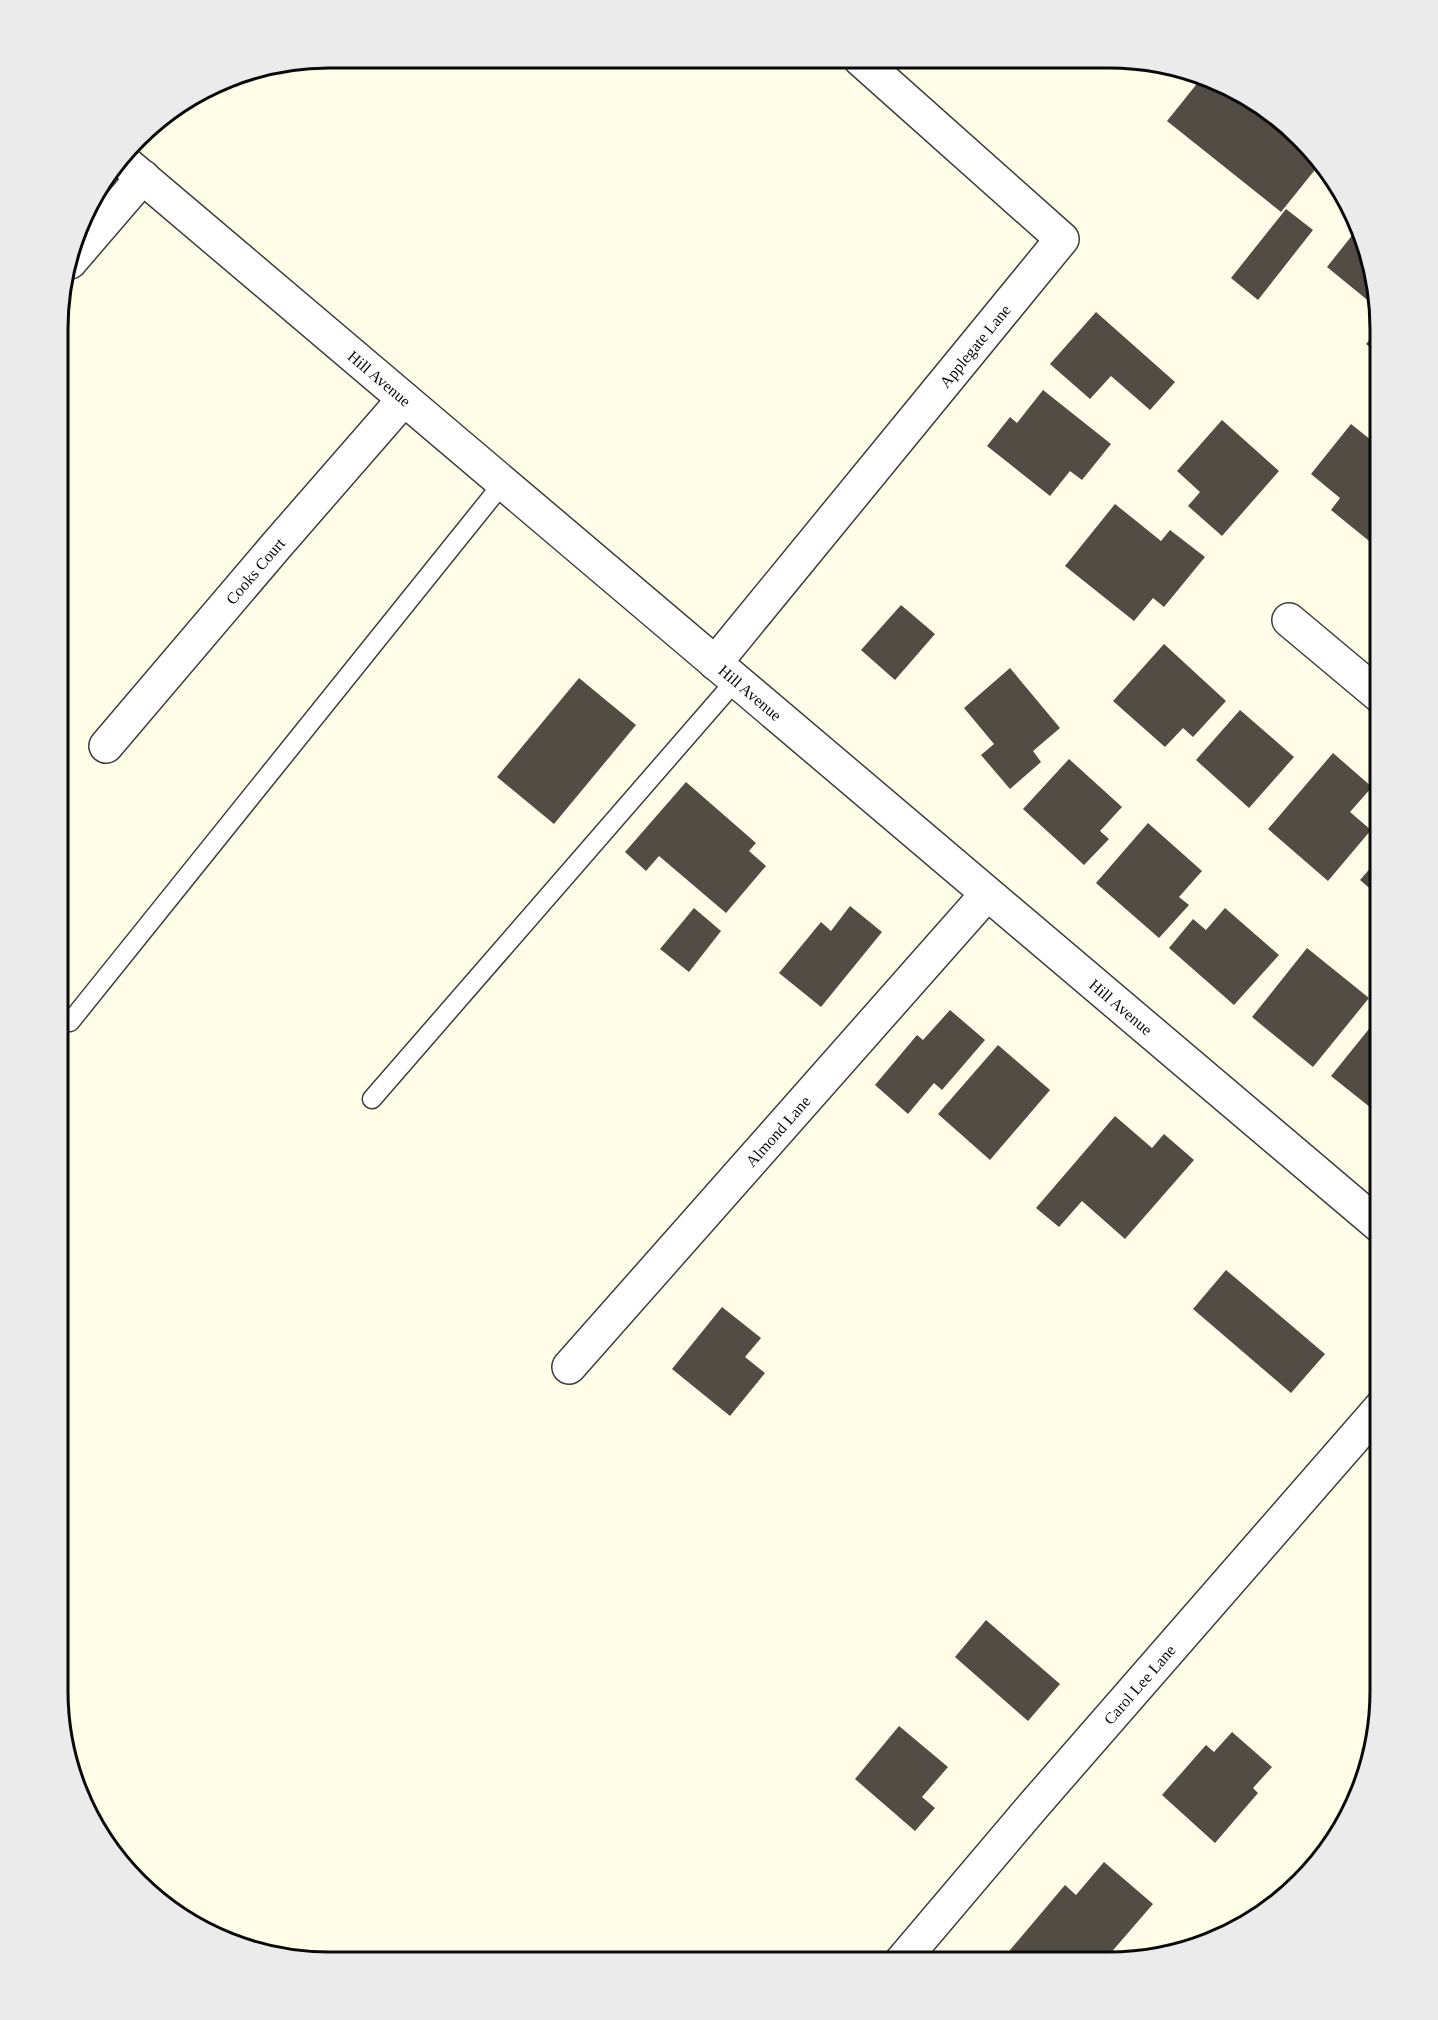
<svg xmlns="http://www.w3.org/2000/svg" width="1438" height="2020" viewBox="0 0 1438 2020" font-family="Georgia,serif">
<style>
.building{fill:#534c45}
.lines{fill:none;stroke-linecap:round;stroke-linejoin:round}
.service-casing{stroke:#3d3d3d;stroke-width:21}
.minor-casing{stroke:#3d3d3d;stroke-width:36}
.service{stroke:#fff;stroke-width:18}
.minor{stroke:#fff;stroke-width:33}
.labels{text-anchor:middle;stroke-width:6;stroke-linejoin:round;paint-order:stroke}
.street-label{font-size:16px;fill:#0a0a0a;stroke:#fff}
.rim{fill:none;stroke:#0a0a0a;stroke-width:3}
</style>
<rect width="100%" height="100%" fill="#fffce7"/>
<g class="building">
<polygon points="1204,75 1213,78 1269,109 1278,117 1318,166 1281,212 1167,121"/>
<polygon points="1286,209 1313,230 1258,300 1231,278"/>
<polygon points="1358,228 1374,297 1376,307 1327,267"/>
<polygon points="1096,312 1175,382 1150,410 1111,376 1090,399 1050,364"/>
<polygon points="1381,327 1381,356 1366,344"/>
<polygon points="1043,390 1111,444 1082,480 1070,471 1050,496 987,446 1010,417 1017,423"/>
<polygon points="1222,420 1279,471 1222,536 1188,506 1200,492 1177,471"/>
<polygon points="1351,424 1381,448 1381,536 1374,545 1331,510 1340,498 1311,474"/>
<polygon points="1115,504 1161,541 1170,530 1205,557 1164,607 1153,598 1134,621 1065,566"/>
<polygon points="901,605 935,634 895,680 861,650"/>
<polygon points="1164,644 1226,701 1193,737 1183,728 1165,747 1113,701"/>
<polygon points="1010,668 1060,728 1033,751 1041,762 1010,789 981,755 994,744 964,708"/>
<polygon points="579,678 636,725 554,824 497,777"/>
<polygon points="1240,710 1294,757 1249,808 1196,760"/>
<polygon points="1333,753 1372,787 1350,812 1371,830 1328,881 1268,829"/>
<polygon points="1069,759 1122,807 1100,831 1109,839 1084,865 1023,809"/>
<polygon points="686,782 756,843 749,851 766,866 726,913 659,856 646,871 625,852"/>
<polygon points="1148,823 1202,871 1179,897 1189,905 1159,938 1096,883"/>
<polygon points="1381,856 1381,898 1360,880"/>
<polygon points="850,906 882,932 821,1007 779,973 821,922 831,931"/>
<polygon points="694,908 721,931 689,972 660,949"/>
<polygon points="1225,908 1279,955 1234,1005 1169,948 1193,919 1206,930"/>
<polygon points="1307,948 1369,998 1313,1067 1252,1017"/>
<polygon points="950,1010 985,1040 942,1090 934,1083 908,1114 875,1085 917,1035 923,1040"/>
<polygon points="1381,1014 1381,1116 1331,1076"/>
<polygon points="998,1045 1050,1090 990,1160 938,1114"/>
<polygon points="1115,1116 1152,1148 1164,1134 1194,1160 1125,1239 1082,1201 1059,1227 1036,1208"/>
<polygon points="1226,1270 1325,1354 1291,1393 1193,1309"/>
<polygon points="722,1307 761,1338 745,1357 765,1373 730,1416 672,1369"/>
<polygon points="986,1620 1060,1684 1028,1721 955,1657"/>
<polygon points="899,1726 948,1767 922,1797 935,1808 915,1831 855,1779"/>
<polygon points="1232,1732 1272,1767 1253,1788 1258,1793 1215,1843 1162,1795 1206,1745 1214,1752"/>
<polygon points="1104,1862 1153,1904 1102,1963 1013,1963 1005,1956 1065,1885 1076,1895"/>
</g>
<g class="lines">
<defs>
<g id="service">
<polyline points="70,1022 503,483"/>
<polyline points="372,1099 736,680"/>
</g>
<g id="minor">
<path id="s1" d="M 121,159 L 1381,1227"/>
<polyline points="70,262 143,177"/>
<polyline points="1289,620 1381,697"/>
<path id="s2" d="M 715,663 L 1062,239 L 860,59"/>
<path id="s3" d="M 106,746 L 276,546 L 404,399"/>
<path id="s4" d="M 569,1367 L 987,894"/>
<path id="s5" d="M 901,1962 L 1034,1805 L 1381,1407"/>
</g>
</defs>
<use href="#service" class="service-casing"/>
<use href="#minor" class="minor-casing"/>
<use href="#service" class="service"/>
<use href="#minor" class="minor"/>
</g>
<g class="labels">
<g class="street-label">
<text dy="6" stroke="none"><textPath href="#s2" startOffset="410">Applegate Lane</textPath></text>
<text dy="6" stroke="none"><textPath href="#s1" startOffset="339">Hill Avenue</textPath></text>
<text dy="6" stroke="none"><textPath href="#s3" startOffset="230">Cooks Court</textPath></text>
<text dy="6" stroke="none"><textPath href="#s1" startOffset="825">Hill Avenue</textPath></text>
<text dy="6" stroke="none"><textPath href="#s1" startOffset="1311">Hill Avenue</textPath></text>
<text dy="6" stroke="none"><textPath href="#s4" startOffset="315">Almond Lane</textPath></text>
<text dy="6" stroke="none"><textPath href="#s5" startOffset="366">Carol Lee Lane</textPath></text>
</g>
</g>
<path d="M0 0H1438V2020H0ZM329 68H1109A261 261 0 0 1 1370 329V1691A261 261 0 0 1 1109 1952H329A261 261 0 0 1 68 1691V329A261 261 0 0 1 329 68Z" fill="#ebebeb" fill-rule="evenodd"/>
<path class="rim" d="M329 68H1109A261 261 0 0 1 1370 329V1691A261 261 0 0 1 1109 1952H329A261 261 0 0 1 68 1691V329A261 261 0 0 1 329 68Z"/>
</svg>
